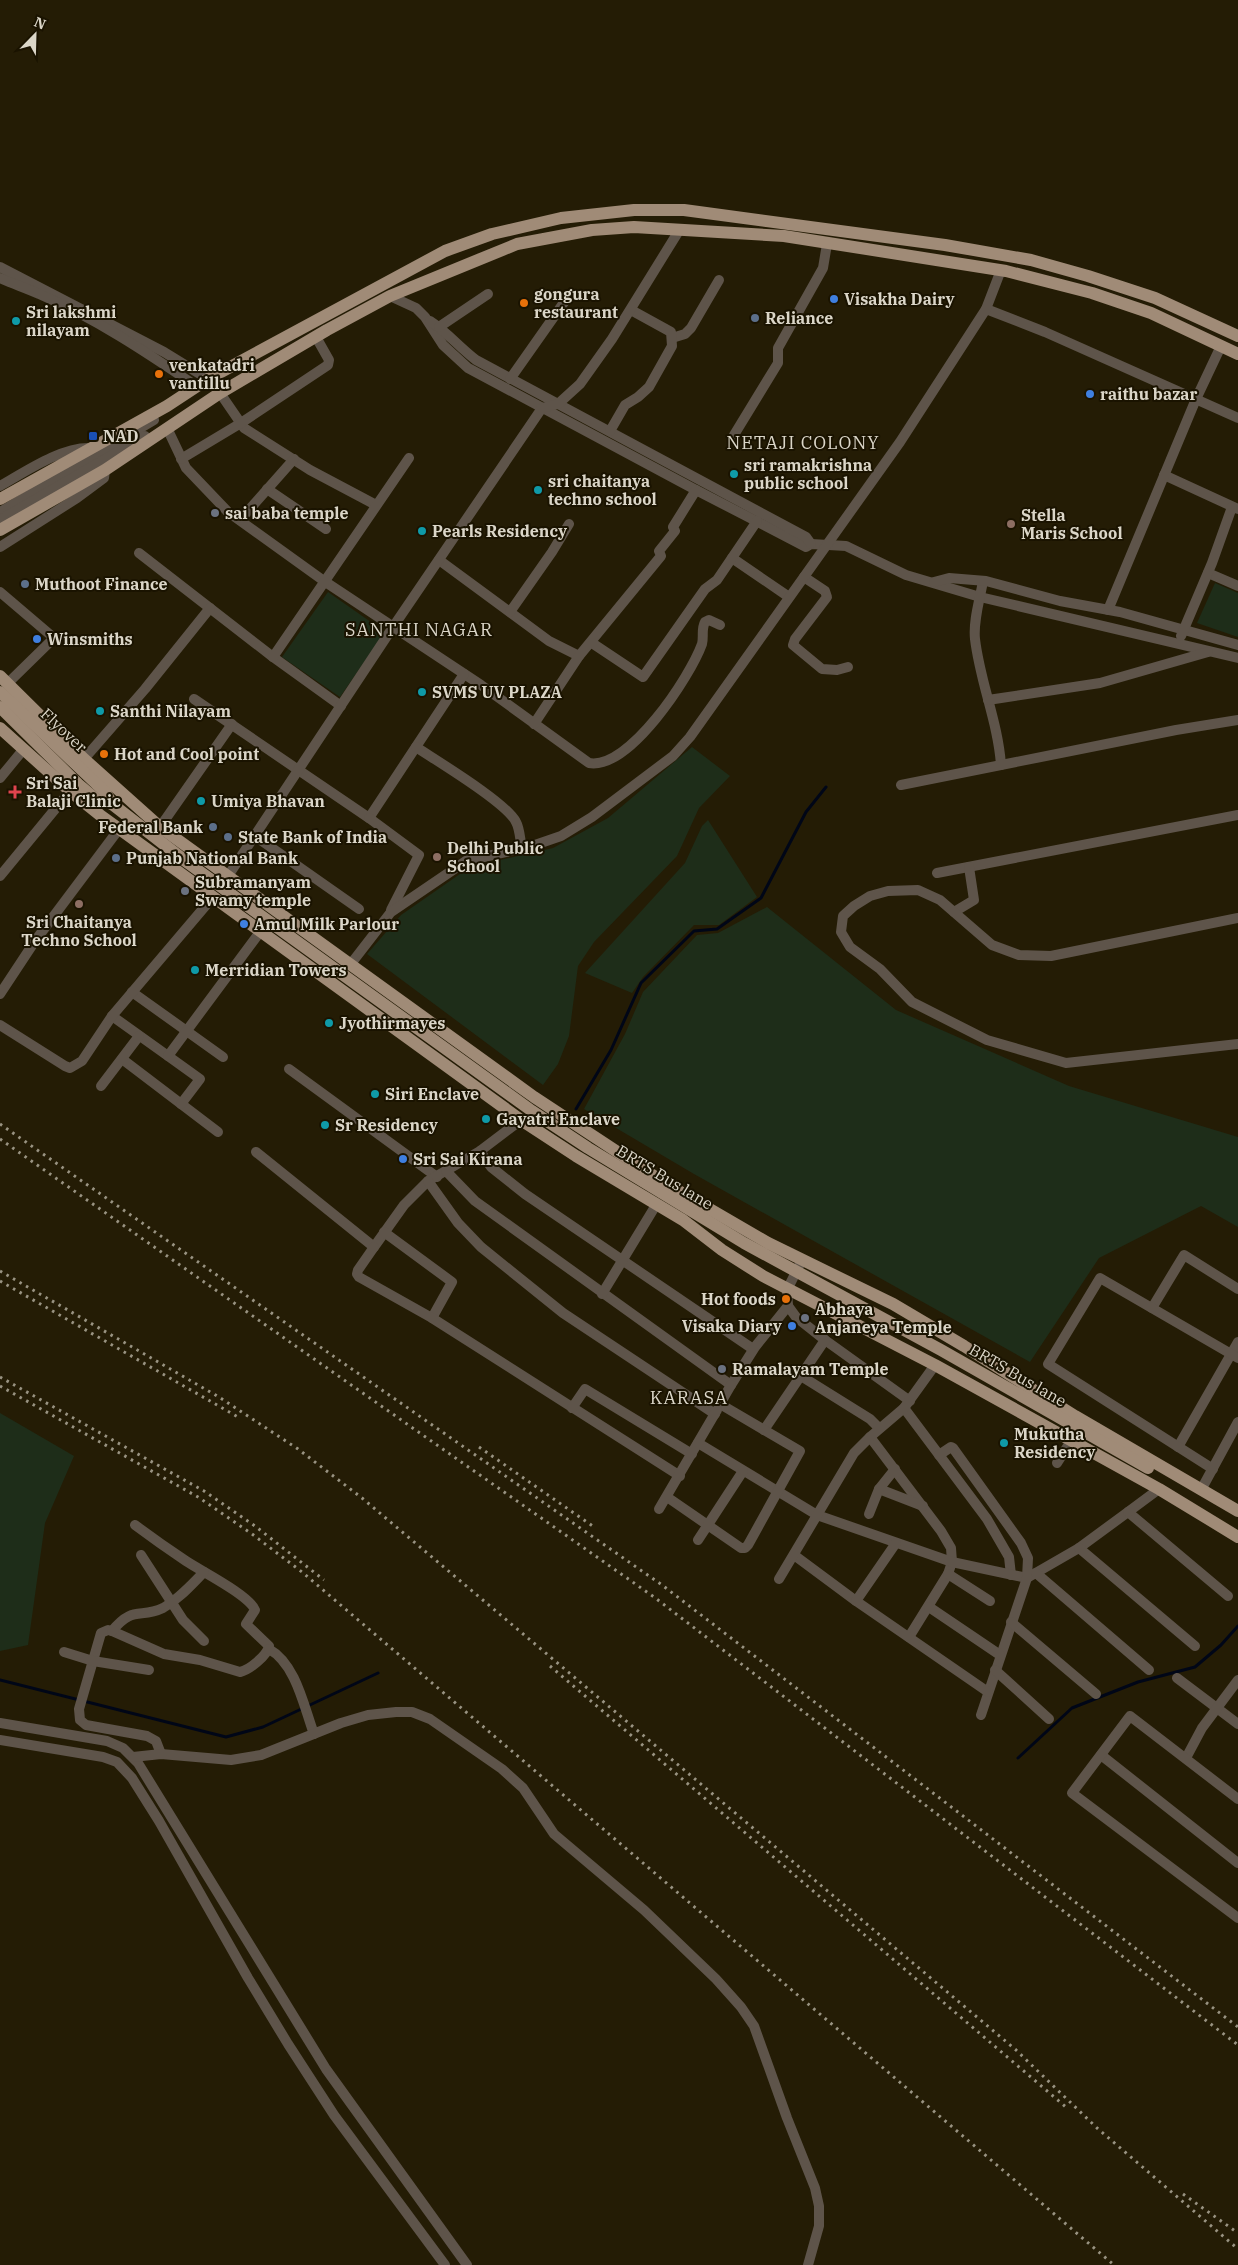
<svg xmlns="http://www.w3.org/2000/svg" width="1238" height="2265" viewBox="0 0 1238 2265" font-family="'IBM Plex Serif',serif">
<style>
.green{fill:#1e2d19}
.lines{fill:none;stroke-linecap:round;stroke-linejoin:round}
.stream{stroke:#000617;stroke-width:3}
.minor{stroke:#5e544a;stroke-width:10}
.major{stroke:#a08b77;stroke-width:12}
.rail{stroke:#999382;stroke-width:3;stroke-dasharray:2.5 5;stroke-linecap:butt}
.shop-dot{fill:#3f7fe0;stroke:#1a1300;stroke-width:2}
.food-dot{fill:#e8710a;stroke:#1a1300;stroke-width:2}
.service-dot{fill:#5c6f8a;stroke:#1a1300;stroke-width:2}
.culture-dot{fill:#0f9aa8;stroke:#1a1300;stroke-width:2}
.transit-dot{fill:#1a4fb4;stroke:#1a1300;stroke-width:2}
.worship-dot{fill:#6b7280;stroke:#1a1300;stroke-width:2}
.education-dot{fill:#8d6e63;stroke:#1a1300;stroke-width:2}
.health-dot{fill:#e0444e;stroke:#1a1300;stroke-width:2}
.labels{text-anchor:middle;stroke-width:4;stroke-linejoin:round;paint-order:stroke}
.poi-label{font-size:16px;font-weight:bold;fill:#dbd6c8;stroke:#1a1300;text-anchor:start}
.street-label{font-size:16px;fill:#dbd6c8;stroke:#1a1300}
.neighbourhood-label{font-size:18px;letter-spacing:1px;fill:#dbd6c8;stroke:#1a1300}
</style>
<rect width="100%" height="100%" fill="#241c05"/>
<g class="green">
<polygon points="1215,583 1238,593 1238,637 1197,623"/>
<polygon points="328,592 385,632 340,697 282,657"/>
<polygon points="692,747 730,776 699,808 677,856 594,942 578,966 569,1036 558,1064 543,1085 367,954 401,915 470,867 553,848 608,818"/>
<polygon points="708,820 757,897 719,925 694,925 643,977 632,993 585,973 685,863 702,826"/>
<polygon points="767,907 896,1010 1069,1086 1238,1137 1238,1227 1201,1206 1099,1258 1030,1362 694,1174 584,1109 625,1034 643,992 697,935 718,933"/>
<polygon points="0,1413 74,1456 45,1523 28,1645 0,1651"/>
</g>
<g class="lines">
<g class="stream">
<polyline points="576,1109 611,1050 641,983 694,931 717,929 761,898 806,812 826,787"/>
<polyline points="0,1680 226,1737 263,1727 378,1673"/>
<polyline points="1018,1758 1072,1708 1138,1682 1195,1667 1221,1645 1238,1626"/>
</g>
<g class="minor">
<polyline points="0,267 164,352 208,379"/>
<path d="M 0,278 C 13,284 26,288 39,294 C 95,318 146,352 196,386"/>
<polyline points="390,296 416,308 425,317 443,345 468,368 696,490 806,547 811,544 846,546 906,575 980,597 1238,658"/>
<polyline points="986,309 1045,332 1238,418"/>
<path d="M 430,321 C 447,332 459,347 476,360 L 806,537 L 811,544"/>
<polyline points="439,327 488,294"/>
<polyline points="672,338 685,334 691,328 719,280"/>
<polyline points="510,379 565,301"/>
<polyline points="220,393 244,428 310,470 376,505"/>
<path d="M 167,428 L 186,468 L 228,512 L 324,581 L 481,685 L 589,763 C 629,770 690,677 702,644 C 704,637 701,629 705,622 L 709,620 L 720,625"/>
<polyline points="610,431 625,405 638,397 649,387 672,346 671,332 631,310"/>
<polyline points="734,435 778,363 778,348 823,268 827,244"/>
<polyline points="181,459 241,423 328,365 329,360 316,337"/>
<polyline points="1164,475 1238,509"/>
<path d="M 0,486 C 25,472 61,447 90,448"/>
<polyline points="267,489 326,529"/>
<polyline points="0,512 154,420"/>
<polyline points="0,520 145,436"/>
<polyline points="240,520 294,459"/>
<polyline points="0,547 77,498 104,478 105,470"/>
<polyline points="139,553 273,657 341,706"/>
<polyline points="732,558 789,597"/>
<polyline points="439,560 549,641 579,656"/>
<polyline points="1208,573 1238,586"/>
<polyline points="804,577 825,591 827,597 795,639 793,645 822,669 837,670 848,667"/>
<path d="M 983,581 C 980,599 973,621 975,639 C 980,682 998,722 1001,765"/>
<polyline points="934,582 949,578 986,581 1060,601 1120,612 1238,645"/>
<polyline points="0,592 54,638 8,683"/>
<polyline points="1108,610 1196,399 1221,346"/>
<polyline points="510,612 552,552 569,524"/>
<polyline points="1181,636 1212,563 1232,507"/>
<polyline points="592,643 643,677 705,589 717,580 757,521"/>
<polyline points="273,657 409,458"/>
<polyline points="194,699 369,818 464,674"/>
<polyline points="988,700 1100,683 1208,652"/>
<polyline points="534,724 579,656 661,556 659,551 675,531 673,527 696,490"/>
<path d="M 416,747 C 437,761 507,803 516,822 C 520,829 520,840 522,849"/>
<polyline points="84,759 145,689 210,608"/>
<polyline points="0,778 23,750"/>
<polyline points="901,785 1176,730 1238,720"/>
<polyline points="369,818 419,855 391,910"/>
<polyline points="160,827 232,724"/>
<polyline points="255,836 359,909"/>
<polyline points="937,873 1238,815"/>
<polyline points="0,876 70,791"/>
<polyline points="228,876 393,627 542,408 558,404 580,384 612,339 680,229"/>
<polyline points="954,912 974,900 969,867"/>
<polyline points="1238,918 1051,956 1019,955 992,945 940,900 918,890 888,891 870,896 854,906 843,916 841,932 850,947 880,969 912,1002 987,1040 1066,1063 1238,1044"/>
<polyline points="350,965 391,912 466,861 532,846 561,836 592,817 673,756 690,737 900,442 986,309 1001,270"/>
<polyline points="132,992 223,1057"/>
<polyline points="0,994 35,941 119,829"/>
<polyline points="112,1016 168,1056"/>
<polyline points="0,1025 65,1066 70,1068 82,1061 112,1016 213,897"/>
<polyline points="122,1059 218,1132"/>
<polyline points="289,1069 437,1177"/>
<polyline points="101,1086 139,1036"/>
<polyline points="181,1104 200,1079 168,1056 260,932"/>
<polyline points="480,1151 491,1167 525,1194 753,1349"/>
<polyline points="256,1152 374,1247 404,1205 428,1181 480,1151 521,1120"/>
<polyline points="446,1171 475,1201 731,1385 755,1347 788,1306 787,1290 799,1266"/>
<polyline points="428,1181 458,1223 481,1247 563,1313 715,1414"/>
<polyline points="384,1232 452,1282 432,1318"/>
<polyline points="374,1247 358,1270 357,1274 359,1277 432,1318 680,1476"/>
<polyline points="602,1294 656,1205"/>
<polyline points="788,1306 796,1317 825,1340 910,1401"/>
<polyline points="1152,1308 1184,1255 1238,1289"/>
<polyline points="801,1376 870,1419 879,1428"/>
<polyline points="572,1408 585,1389 692,1454"/>
<polyline points="904,1408 987,1519 1009,1557 1011,1575"/>
<polyline points="764,1430 825,1340"/>
<polyline points="870,1437 941,1531 951,1548 952,1562 948,1574 909,1637"/>
<polyline points="698,1443 817,1515 952,1562 1027,1578 1079,1548 1128,1512 1228,1596"/>
<polyline points="1178,1447 1238,1342"/>
<polyline points="939,1455 951,1447 953,1448 1021,1543 1028,1558 1027,1578 981,1715"/>
<polyline points="1057,1463 1071,1441"/>
<polyline points="1213,1469 1048,1364 1100,1278 1238,1358"/>
<polyline points="879,1489 923,1506"/>
<polyline points="1201,1490 1238,1422"/>
<polyline points="667,1497 741,1548 745,1548 748,1545 800,1451 720,1404 731,1385"/>
<polyline points="659,1509 717,1410"/>
<polyline points="1128,1512 1159,1489"/>
<polyline points="869,1514 879,1489 895,1469"/>
<path d="M 135,1525 C 151,1537 168,1549 186,1561 C 201,1571 249,1595 255,1610 L 246,1624 L 269,1646 C 267,1656 249,1670 240,1672 L 200,1660 L 164,1654 L 112,1631 L 108,1630 L 101,1633 L 79,1709 L 80,1720 L 86,1725 L 147,1736 L 156,1741 L 161,1754"/>
<polyline points="698,1540 743,1471"/>
<polyline points="1079,1548 1195,1646"/>
<polyline points="141,1555 183,1620 204,1641"/>
<polyline points="794,1555 856,1601 988,1692"/>
<polyline points="1036,1573 1149,1670"/>
<polyline points="948,1574 990,1601"/>
<polyline points="779,1579 854,1453 870,1437 904,1408 935,1365"/>
<polyline points="856,1601 896,1543"/>
<polyline points="929,1607 1000,1655"/>
<polyline points="1011,1622 1096,1694"/>
<path d="M 112,1631 C 133,1605 140,1619 163,1608 C 179,1599 191,1585 204,1572"/>
<path d="M 269,1649 C 296,1664 304,1707 314,1734"/>
<polyline points="64,1652 93,1661 149,1670"/>
<polyline points="995,1670 1049,1719"/>
<polyline points="1177,1678 1238,1724"/>
<polyline points="0,1723 107,1741 123,1748 138,1763 326,2069 467,2265"/>
<polyline points="0,1740 103,1757 117,1762 132,1778 159,1821 248,1978 288,2044 334,2115 445,2265"/>
<polyline points="1101,1755 1238,1863"/>
<polyline points="133,1757 161,1754 231,1760 261,1755 341,1723 368,1715 396,1712 412,1712 430,1719 502,1769 523,1788 554,1834 644,1910 716,1979 741,2007 754,2026 787,2118 815,2188 819,2206 819,2226 808,2265"/>
<polyline points="1186,1758 1202,1728 1238,1680"/>
<polyline points="1238,1799 1130,1716 1072,1793 1238,1918"/>
</g>
<g class="major">
<polyline points="0,499 167,406 208,379 445,251 492,234 561,218 634,210 684,210 945,245 1031,260 1088,276 1155,298 1238,336"/>
<polyline points="0,530 105,470 220,393 327,330 390,296 517,244 592,230 634,227 784,236 1006,271 1092,293 1151,313 1238,354"/>
<polyline points="0,676 84,759 160,827 534,1097 663,1182 768,1243 893,1304 964,1346 1075,1416 1238,1511"/>
<polyline points="0,692 105,792 112,804"/>
<polyline points="0,707 78,784 97,800 112,804 188,863 532,1111 588,1148 744,1243 941,1350 1148,1468"/>
<polyline points="0,728 70,791 100,815 521,1120 576,1156 683,1220 722,1250 763,1276 935,1365 1159,1489 1238,1537"/>
</g>
<g class="rail">
<polyline points="0,1124 662,1585 1238,2027"/>
<polyline points="0,1139 654,1597 1238,2045"/>
<polyline points="0,1271 219,1397 298,1449 362,1498 1016,2050 1097,2128 1238,2249"/>
<polyline points="0,1281 238,1417"/>
<polyline points="0,1377 204,1491 255,1526 324,1580"/>
<polyline points="0,1386 198,1497 252,1534 302,1572 1114,2265"/>
<polyline points="479,1447 594,1527"/>
<polyline points="550,1666 1067,2108"/>
<polyline points="1183,2194 1238,2233"/>
</g>
</g>
<g class="shop-dot">
<circle cx="834" cy="299" r="5"/>
<circle cx="1090" cy="394" r="5"/>
<circle cx="37" cy="639" r="5"/>
<circle cx="244" cy="924" r="5"/>
<circle cx="403" cy="1159" r="5"/>
<circle cx="792" cy="1326" r="5"/>
</g>
<g class="food-dot">
<circle cx="524" cy="303" r="5"/>
<circle cx="159" cy="374" r="5"/>
<circle cx="104" cy="754" r="5"/>
<circle cx="786" cy="1299" r="5"/>
</g>
<g class="service-dot">
<circle cx="755" cy="318" r="5"/>
<circle cx="25" cy="584" r="5"/>
<circle cx="213" cy="827" r="5"/>
<circle cx="228" cy="837" r="5"/>
<circle cx="116" cy="858" r="5"/>
</g>
<g class="culture-dot">
<circle cx="16" cy="321" r="5"/>
<circle cx="734" cy="474" r="5"/>
<circle cx="538" cy="490" r="5"/>
<circle cx="422" cy="531" r="5"/>
<circle cx="422" cy="692" r="5"/>
<circle cx="100" cy="711" r="5"/>
<circle cx="201" cy="801" r="5"/>
<circle cx="195" cy="970" r="5"/>
<circle cx="329" cy="1023" r="5"/>
<circle cx="375" cy="1094" r="5"/>
<circle cx="486" cy="1119" r="5"/>
<circle cx="325" cy="1125" r="5"/>
<circle cx="1004" cy="1443" r="5"/>
</g>
<rect class="transit-dot" x="88" y="431" width="10" height="10" rx="2.5"/>
<g class="worship-dot">
<circle cx="215" cy="513" r="5"/>
<circle cx="185" cy="891" r="5"/>
<circle cx="805" cy="1318" r="5"/>
<circle cx="722" cy="1369" r="5"/>
</g>
<g class="education-dot">
<circle cx="1011" cy="524" r="5"/>
<circle cx="437" cy="857" r="5"/>
<circle cx="79" cy="904" r="5"/>
</g>
<path class="health-dot" d="M12.5 784.5h5v5h5v5h-5v5h-5v-5h-5v-5h5z"/>
<g class="labels">
<g class="poi-label">
<text x="534" y="300">gongura<tspan x="534" dy="18">restaurant</tspan></text>
<text x="844" y="305">Visakha Dairy</text>
<text x="26" y="318">Sri lakshmi<tspan x="26" dy="18">nilayam</tspan></text>
<text x="765" y="324">Reliance</text>
<text x="169" y="371">venkatadri<tspan x="169" dy="18">vantillu</tspan></text>
<text x="1100" y="400">raithu bazar</text>
<text x="103" y="442">NAD</text>
<text x="744" y="471">sri ramakrishna<tspan x="744" dy="18">public school</tspan></text>
<text x="548" y="487">sri chaitanya<tspan x="548" dy="18">techno school</tspan></text>
<text x="225" y="519">sai baba temple</text>
<text x="1021" y="521">Stella<tspan x="1021" dy="18">Maris School</tspan></text>
<text x="432" y="537">Pearls Residency</text>
<text x="35" y="590">Muthoot Finance</text>
<text x="47" y="645">Winsmiths</text>
<text x="432" y="698">SVMS UV PLAZA</text>
<text x="110" y="717">Santhi Nilayam</text>
<text x="114" y="760">Hot and Cool point</text>
<text x="26" y="789">Sri Sai<tspan x="26" dy="18">Balaji Clinic</tspan></text>
<text x="211" y="807">Umiya Bhavan</text>
<text x="203" y="833" text-anchor="end">Federal Bank</text>
<text x="238" y="843">State Bank of India</text>
<text x="447" y="854">Delhi Public<tspan x="447" dy="18">School</tspan></text>
<text x="126" y="864">Punjab National Bank</text>
<text x="195" y="888">Subramanyam<tspan x="195" dy="18">Swamy temple</tspan></text>
<text x="79" y="928" text-anchor="middle">Sri Chaitanya<tspan x="79" dy="18">Techno School</tspan></text>
<text x="254" y="930">Amul Milk Parlour</text>
<text x="205" y="976">Merridian Towers</text>
<text x="339" y="1029">Jyothirmayes</text>
<text x="385" y="1100">Siri Enclave</text>
<text x="496" y="1125">Gayatri Enclave</text>
<text x="335" y="1131">Sr Residency</text>
<text x="413" y="1165">Sri Sai Kirana</text>
<text x="776" y="1305" text-anchor="end">Hot foods</text>
<text x="815" y="1315">Abhaya<tspan x="815" dy="18">Anjaneya Temple</tspan></text>
<text x="782" y="1332" text-anchor="end">Visaka Diary</text>
<text x="732" y="1375">Ramalayam Temple</text>
<text x="1014" y="1440">Mukutha<tspan x="1014" dy="18">Residency</tspan></text>
</g>
<g class="street-label">
<text transform="translate(64 730) rotate(43)" y="6">Flyover</text>
<text transform="translate(665 1177) rotate(31)" y="6">BRTS Bus lane</text>
<text transform="translate(1018 1375) rotate(30)" y="6">BRTS Bus lane</text>
</g>
<g class="neighbourhood-label">
<text x="803" y="449">NETAJI COLONY</text>
<text x="419" y="636">SANTHI NAGAR</text>
<text x="689" y="1404">KARASA</text>
</g>
</g>
<g transform="translate(35 35) rotate(23)" stroke="#1a1300" stroke-width="4" paint-order="stroke">
<path d="M0-4L9 19L0 12L-9 19Z" fill="#dbd6c8"/>
<text y="-8" font-size="14" font-weight="bold" text-anchor="middle" fill="#dbd6c8">N</text>
</g>
</svg>
